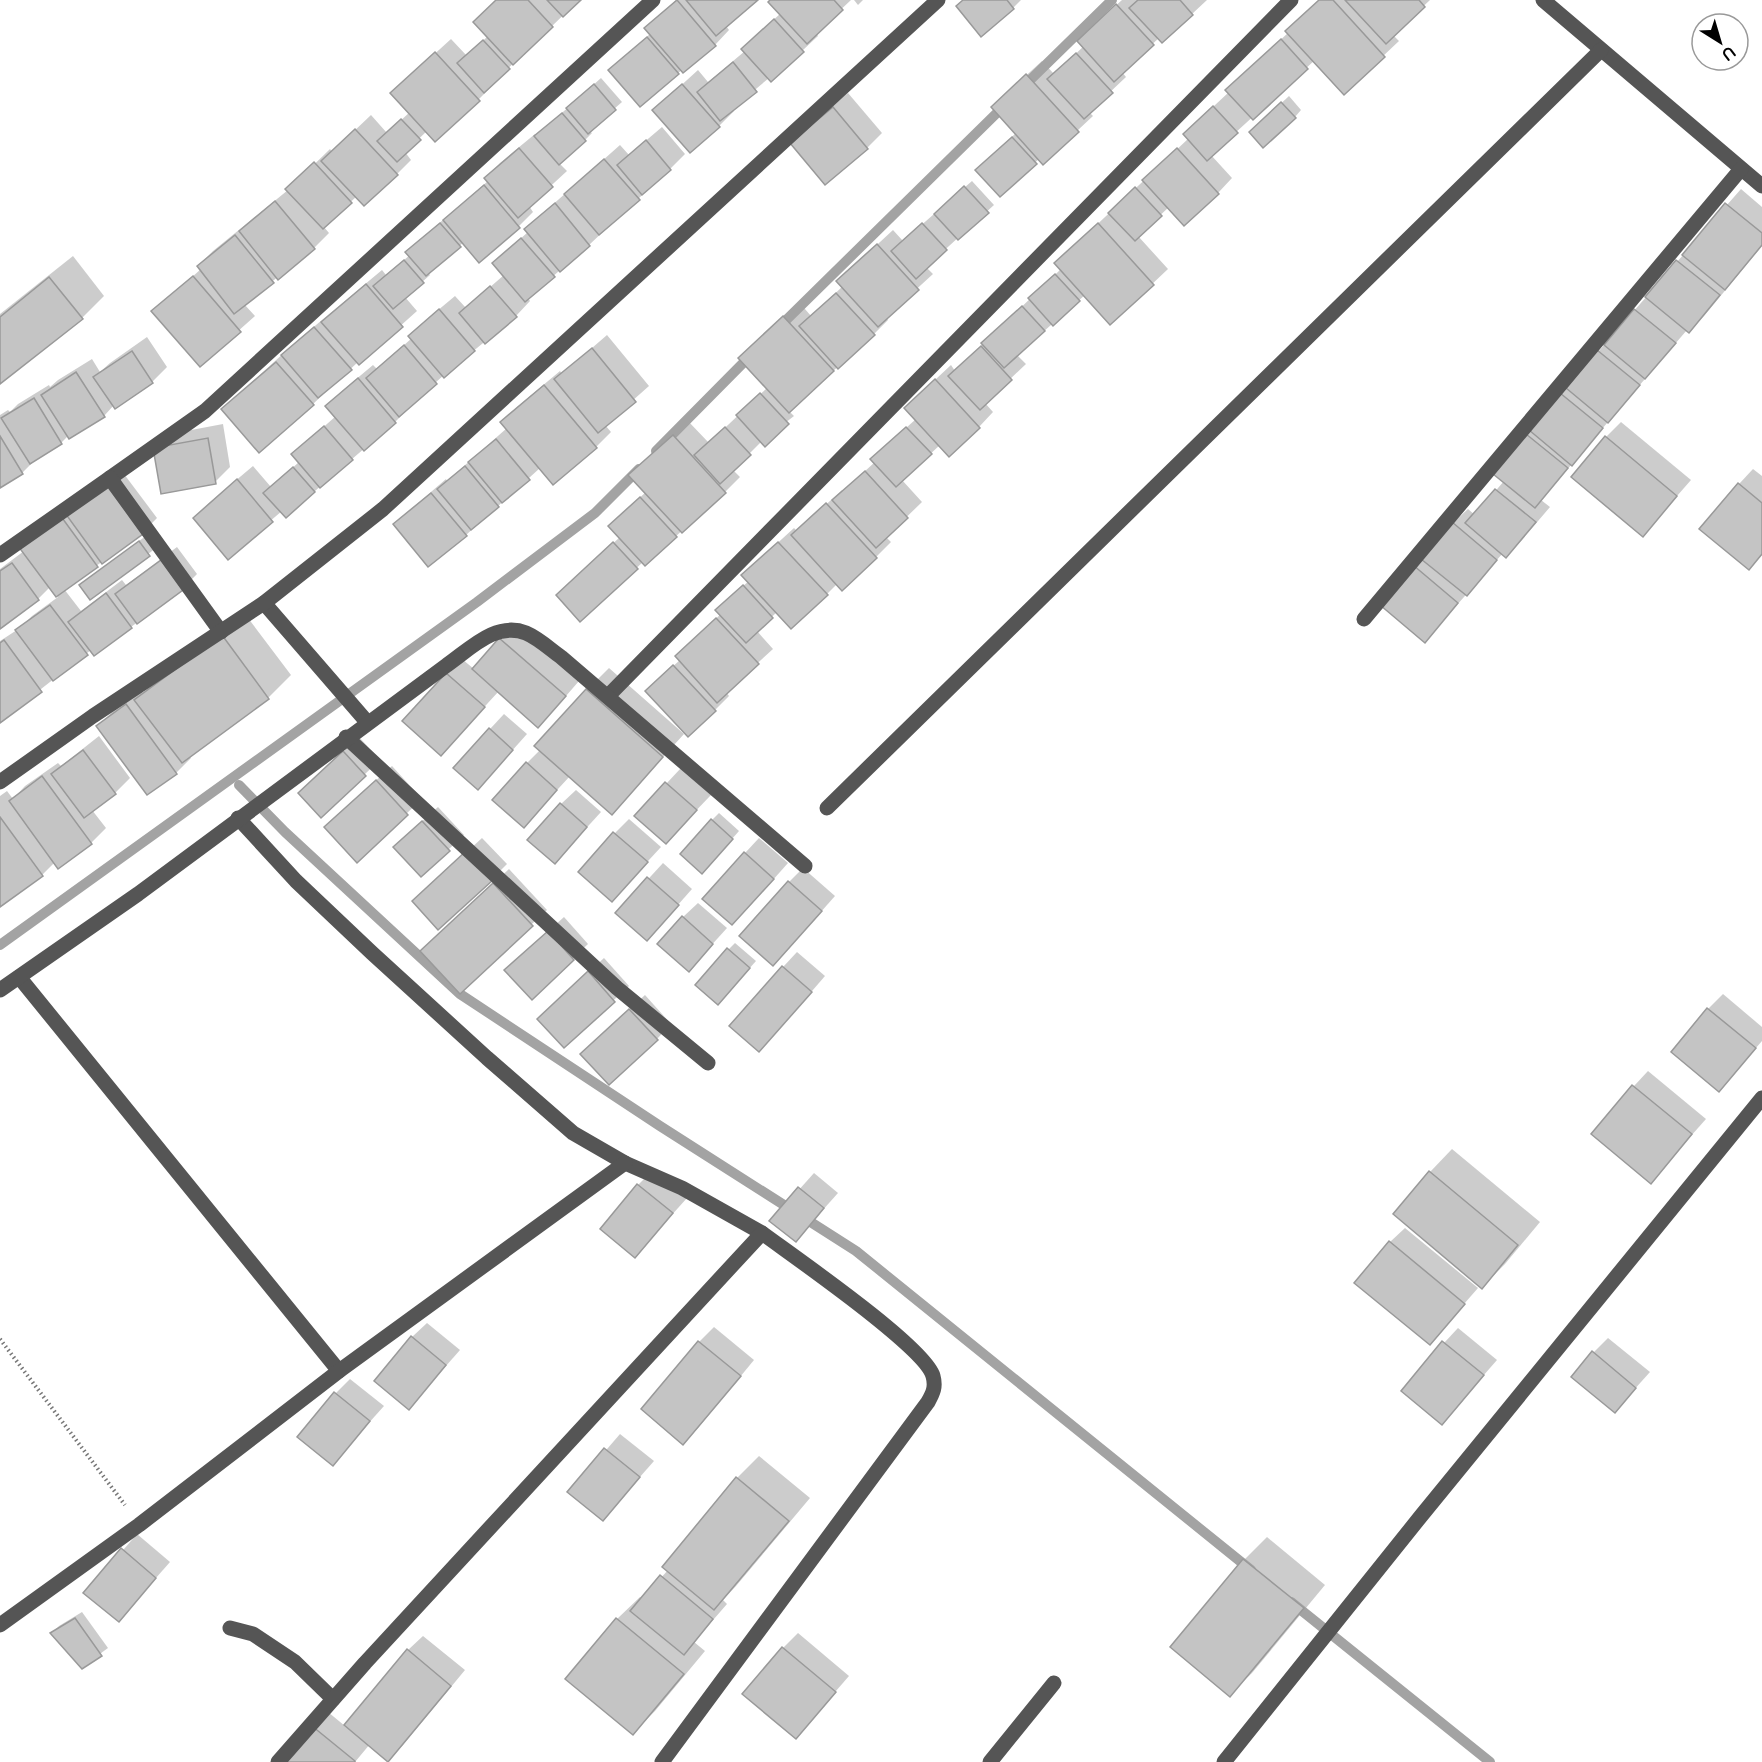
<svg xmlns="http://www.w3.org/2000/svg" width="1762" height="1762" viewBox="0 0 1762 1762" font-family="'Varela Round',sans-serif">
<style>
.shadow{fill:#0003}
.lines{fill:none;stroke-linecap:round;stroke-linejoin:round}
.stream{stroke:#a3a3a3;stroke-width:10}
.building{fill:#c4c4c4;stroke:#999;stroke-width:1.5}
.path{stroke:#777;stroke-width:4;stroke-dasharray:1.5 3;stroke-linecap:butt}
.minor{stroke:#555;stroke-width:15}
</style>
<rect width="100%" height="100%" fill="#fff"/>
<g class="shadow">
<polygon points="497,0 579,0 492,84 493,85 478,100 427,131 405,152 411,160 397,174 357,196 324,227 329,233 314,248 244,304 255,316 200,365 153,312 201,269 198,266 213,251 288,190 330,149 332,152 371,115 387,133 410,112 407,79 451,39 467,56 488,36"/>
<polygon points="676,0 756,0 726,26 729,30 715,45 678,73 610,70 651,33 647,28"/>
<polygon points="772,0 851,0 816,33 818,36 803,50 771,80 769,78 732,109 734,111 719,126 654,110 698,70 708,82 745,51 758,34 781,13"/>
<polygon points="854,0 863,0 858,5"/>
<polygon points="964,0 1021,0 1013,8"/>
<polygon points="1122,0 1207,0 1192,14 1159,38 1122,72 1126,77 1089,112 1093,116 1078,130 1043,162 1040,158 1000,195 992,155 1016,133 1008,92 1042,61 1054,74 1084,46 1093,26"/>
<polygon points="1319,0 1430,0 1393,35 1399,41 1344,93 1315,60 1211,155 1232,178 1218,193 1169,207 1138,236 1168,269 1111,323 1085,295 1017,355 1026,364 985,403 993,412 979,427 940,445 902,480 922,502 886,537 891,542 876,557 837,584 827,594 777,612 757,631 773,649 726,692 729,696 715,710 662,676 680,660 691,641 721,614 732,595 749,581 758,561 794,528 797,531 842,490 843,491 875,462 887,445 916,419 921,393 951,365 955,371 1061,269 1071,249 1189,138 1200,119 1229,92 1242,75 1289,32"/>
<polygon points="601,78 622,102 589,131 592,133 585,140 559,163 567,171 529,206 533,212 519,226 464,242 428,273 430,275 405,297 417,311 359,363 358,362 313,404 238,395 298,340 382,270 386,275 410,255 414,245 488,181 486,178 500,163 535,134 536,136"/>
<polygon points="848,93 882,133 867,148 806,128"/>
<polygon points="1289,96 1301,110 1295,117 1258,125"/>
<polygon points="662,127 685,154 670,169 589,245 528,298 530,301 516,316 444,375 409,406 410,407 395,422 286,516 282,511 228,557 195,518 209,503 253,466 271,487 299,462 293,454 336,416 327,406 342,391 373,365 377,369 412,338 410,336 425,321 455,296 466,308 504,275 509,249 528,232 526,230 541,215 620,145 629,155"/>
<polygon points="972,181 994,205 926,267 933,274 886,317 888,320 874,334 789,411 794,416 762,441 733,470 740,477 725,492 645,564 643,562 580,620 572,581 620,537 625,511 646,492 645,461 688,421 709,443 768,387 755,343 799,302 811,316 843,286 853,267 893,230 903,241"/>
<polygon points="1741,189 1762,207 1762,246 1704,316 1689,331 1687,330 1541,500 1550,507 1521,541 1506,556 1503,553 1425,641 1382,605 1453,523 1468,509 1475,515 1504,481 1495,474 1561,394"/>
<polygon points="73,256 104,296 82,318 0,383 0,314"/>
<polygon points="607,335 649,386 605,425 611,432 596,447 540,468 466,535 395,524 410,510 446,479 447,481 507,428 502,422 517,407 560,371 562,374"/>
<polygon points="147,337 167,367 152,382 115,407 114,405 104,416 69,435 61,443 37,458 22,473 0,486 0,415 8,410 10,412 18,404 49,385 50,387 58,380 92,359 100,372 110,363"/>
<polygon points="1621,422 1691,480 1643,535 1606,437"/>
<polygon points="223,424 230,467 215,482 162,492 170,434"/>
<polygon points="1753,469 1762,476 1762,555 1749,568 1739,484"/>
<polygon points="121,470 157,518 142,533 64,589 81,611 122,580 126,585 177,547 197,574 182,589 131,627 91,650 0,721 0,641 20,628 32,616 58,597 50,587 38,599 0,627 0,569 24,551"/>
<polygon points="147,535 156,548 90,598 81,585"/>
<polygon points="245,614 291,675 268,698 189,756 191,758 176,773 147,793 98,726 113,711 142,690 143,693 158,678"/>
<polygon points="515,624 579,681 553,711 499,691 441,754 447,674 462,659 474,669"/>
<polygon points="609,668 684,734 612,813 570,776 524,826 527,763 540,750 587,690"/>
<polygon points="504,714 527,734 492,773 490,729"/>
<polygon points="99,736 130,778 115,793 92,810 106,828 91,843 55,862 42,875 0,905 0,796 7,791 13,799 25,786 58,763 61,766"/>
<polygon points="359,737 380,760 321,815 314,778"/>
<polygon points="392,766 422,799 357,860 341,812"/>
<polygon points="681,768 711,795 666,842 636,816"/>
<polygon points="576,790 601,812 569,847 561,804"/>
<polygon points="438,807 464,835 421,875 409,833"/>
<polygon points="719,813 739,831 709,865 712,820"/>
<polygon points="629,819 661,847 612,900 615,833"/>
<polygon points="482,838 507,864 492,879 429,887"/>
<polygon points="759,838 788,863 747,909 745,853"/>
<polygon points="663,863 692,889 661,924 617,913"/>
<polygon points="803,868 835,896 788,949 789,882"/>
<polygon points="509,869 547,910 460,991 437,936"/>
<polygon points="698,903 727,928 689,970 683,917"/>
<polygon points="564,917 588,944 532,997 521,956"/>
<polygon points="735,943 756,961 725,996 729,949"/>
<polygon points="797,952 825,976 774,1035 783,967"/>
<polygon points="604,958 629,986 564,1046 553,1005"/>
<polygon points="1723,994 1762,1027 1762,1041 1719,1090 1708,1009"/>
<polygon points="645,995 671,1024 657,1039 597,1039"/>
<polygon points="1648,1071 1706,1119 1651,1181 1634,1086"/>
<polygon points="1452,1149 1540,1222 1505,1264 1482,1287 1395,1214 1430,1172"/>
<polygon points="653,1170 687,1198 635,1256 602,1229 638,1185"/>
<polygon points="814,1173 838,1193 796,1240 772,1220"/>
<polygon points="1405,1228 1478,1288 1430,1343 1390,1242"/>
<polygon points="427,1323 460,1350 409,1408 412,1337"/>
<polygon points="714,1327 754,1360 698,1428 683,1443 643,1409 699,1342"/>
<polygon points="1458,1328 1497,1360 1442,1423 1444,1343"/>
<polygon points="1608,1338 1650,1372 1615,1411 1594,1352"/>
<polygon points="350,1379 384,1406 332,1464 336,1393"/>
<polygon points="620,1434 654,1461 603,1519 570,1492"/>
<polygon points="759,1456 810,1498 736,1586 723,1600 727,1604 694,1642 705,1651 655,1711 633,1733 617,1619 640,1597 642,1599 668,1570 737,1478"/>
<polygon points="137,1534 170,1562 119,1620 86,1593"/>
<polygon points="1267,1537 1325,1585 1252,1673 1229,1695 1172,1647 1244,1560"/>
<polygon points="82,1612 108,1648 82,1667 52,1633 59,1626"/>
<polygon points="798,1633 849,1676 796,1737 783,1648"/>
<polygon points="423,1636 465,1670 403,1745 388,1760 370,1744 355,1762 284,1762 328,1712 345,1726 408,1650"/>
</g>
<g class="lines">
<g class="stream">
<polyline points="1022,88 1112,0"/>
<polyline points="776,330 1007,103"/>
<polyline points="656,451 753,353"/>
<polyline points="239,785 285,832 460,994 660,1126 856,1251 1251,1570"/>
<polyline points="0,945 477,602 595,513 639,469"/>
<polyline points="1291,1602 1490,1762"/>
</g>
</g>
<g class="building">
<polygon points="496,0 528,0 553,27 513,65 473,22"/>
<polygon points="547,0 581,0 563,17"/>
<polygon points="677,0 716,46 683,73 644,28"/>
<polygon points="686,0 758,0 716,36"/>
<polygon points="770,0 834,0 843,10 807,44 768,2"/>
<polygon points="963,0 1007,0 1014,9 981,37 956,6"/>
<polygon points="1138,0 1180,0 1193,15 1162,43 1129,8"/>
<polygon points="1319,0 1333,0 1385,57 1344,95 1285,31"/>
<polygon points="1345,0 1419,0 1425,7 1386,44"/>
<polygon points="1116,4 1154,45 1114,82 1077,41"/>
<polygon points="774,19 804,52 771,82 741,49"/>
<polygon points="647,37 679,74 640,107 608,70"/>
<polygon points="1281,39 1308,69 1253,120 1225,90"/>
<polygon points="483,40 510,69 484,93 457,63"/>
<polygon points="435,52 480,101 435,142 390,93"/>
<polygon points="1076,53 1113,93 1084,119 1047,79"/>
<polygon points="733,62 757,92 720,121 697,92"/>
<polygon points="1026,74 1079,132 1043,165 991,107"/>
<polygon points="594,84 616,110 588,134 566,108"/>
<polygon points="682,84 720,127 690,153 652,110"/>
<polygon points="1281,102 1296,118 1263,148 1249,132"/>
<polygon points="1213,106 1238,133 1207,161 1183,134"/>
<polygon points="833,107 868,149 825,185 790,143"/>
<polygon points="562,113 586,141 559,165 534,136"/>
<polygon points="401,119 421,140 397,162 377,141"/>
<polygon points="355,129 398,175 364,206 321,161"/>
<polygon points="1012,137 1037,164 1000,197 975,170"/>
<polygon points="646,140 671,170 642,195 617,165"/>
<polygon points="519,148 553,187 518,218 484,178"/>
<polygon points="1177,148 1219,194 1184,226 1142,180"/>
<polygon points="604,159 640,200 599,235 564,194"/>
<polygon points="314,162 352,203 323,229 285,189"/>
<polygon points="484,185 520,228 479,263 443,220"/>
<polygon points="964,186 989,213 958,240 934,214"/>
<polygon points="1135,187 1162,216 1135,241 1108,213"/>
<polygon points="275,201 315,249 278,280 239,231"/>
<polygon points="555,203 590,246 560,272 524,229"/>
<polygon points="1725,203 1762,233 1762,245 1725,290 1682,255"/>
<polygon points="440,223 461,247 426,276 405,252"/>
<polygon points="922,223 947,250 916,279 891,251"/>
<polygon points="1098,223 1154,285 1110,325 1054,263"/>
<polygon points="235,235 274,283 234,314 197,266"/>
<polygon points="521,238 555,277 525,302 492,263"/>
<polygon points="877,244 919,290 878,327 836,281"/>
<polygon points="404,260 424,283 393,309 373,286"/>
<polygon points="1676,260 1720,295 1689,333 1645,297"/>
<polygon points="1055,274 1080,301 1053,326 1028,298"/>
<polygon points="193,276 241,332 200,367 151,311"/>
<polygon points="49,277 83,319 0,384 0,317"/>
<polygon points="366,284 403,327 359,365 321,322"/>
<polygon points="490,286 517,317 485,344 459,313"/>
<polygon points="836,293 875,335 838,369 799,326"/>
<polygon points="1022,306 1045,331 1004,368 981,343"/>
<polygon points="439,309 475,351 444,378 408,336"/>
<polygon points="1634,309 1676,343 1645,379 1604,345"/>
<polygon points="783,316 834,371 789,413 738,358"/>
<polygon points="314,327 352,370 318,398 281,355"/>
<polygon points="404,345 437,384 399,417 366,378"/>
<polygon points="981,346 1012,380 980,410 948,376"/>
<polygon points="592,348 636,402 598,433 554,379"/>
<polygon points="1597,350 1640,385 1608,423 1566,388"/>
<polygon points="132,351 153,383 115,409 93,377"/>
<polygon points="276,362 314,405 259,453 221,409"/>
<polygon points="76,372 105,417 69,439 41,395"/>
<polygon points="358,378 396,423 364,451 325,406"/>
<polygon points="935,379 980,428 949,457 904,408"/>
<polygon points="544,385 597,448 553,485 500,422"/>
<polygon points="760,393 789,424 765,447 736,415"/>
<polygon points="1560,393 1603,428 1572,466 1529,430"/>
<polygon points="34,398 62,444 30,464 1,418"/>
<polygon points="324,426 353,460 320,488 291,454"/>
<polygon points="725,427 751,455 720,484 694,455"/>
<polygon points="906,427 932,454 896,487 870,459"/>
<polygon points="1526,434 1568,468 1535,508 1493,474"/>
<polygon points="673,435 726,493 682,533 628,475"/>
<polygon points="0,436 23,474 0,488"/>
<polygon points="1605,436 1677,496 1643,537 1571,477"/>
<polygon points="208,438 216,484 161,494 153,448"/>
<polygon points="496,439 530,480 502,503 468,462"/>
<polygon points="465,466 499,507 471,530 437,489"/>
<polygon points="293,467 315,492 286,518 263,493"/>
<polygon points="865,471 908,518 876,548 832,500"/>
<polygon points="237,479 273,522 228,560 193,518"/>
<polygon points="105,483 143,534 102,564 65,513"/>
<polygon points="1738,483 1762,503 1762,554 1749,570 1699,529"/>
<polygon points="1495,489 1536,522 1506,558 1465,523"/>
<polygon points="431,493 467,536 428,567 393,524"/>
<polygon points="640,497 677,537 645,566 608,526"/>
<polygon points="826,503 877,558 842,591 791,535"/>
<polygon points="60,515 98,567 56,597 18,546"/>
<polygon points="1452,522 1497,560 1467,596 1421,559"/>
<polygon points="139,541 150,556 90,600 79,585"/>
<polygon points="613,542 638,569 580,622 556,595"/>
<polygon points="778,542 828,595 791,629 741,575"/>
<polygon points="161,560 183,590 137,624 115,594"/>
<polygon points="12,563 39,600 0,629 0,571"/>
<polygon points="1413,565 1458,603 1425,643 1380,605"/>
<polygon points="743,585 773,618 746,643 715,610"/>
<polygon points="106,593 132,628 94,656 68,622"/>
<polygon points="50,605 88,655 53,681 15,630"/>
<polygon points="716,618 759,664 717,703 675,656"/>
<polygon points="222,635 269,699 182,763 134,700"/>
<polygon points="499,638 566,696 538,728 472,669"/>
<polygon points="4,640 42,692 0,723 0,643"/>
<polygon points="673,665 716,711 688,737 645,691"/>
<polygon points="446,673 485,707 441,756 402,721"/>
<polygon points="586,689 663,757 612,815 534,746"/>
<polygon points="126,704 177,774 147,795 96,726"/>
<polygon points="489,728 513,750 478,790 453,768"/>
<polygon points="83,750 116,794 84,818 51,774"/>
<polygon points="343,751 366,776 321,818 298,793"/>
<polygon points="526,762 557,790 524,828 492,800"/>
<polygon points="42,776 92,844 58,869 9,801"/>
<polygon points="376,780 408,815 357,863 324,827"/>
<polygon points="665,782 697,810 666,844 634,816"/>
<polygon points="560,803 587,827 555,864 527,840"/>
<polygon points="0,817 43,876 0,907"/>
<polygon points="711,819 733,839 702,874 680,854"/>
<polygon points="422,821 450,851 421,877 393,847"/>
<polygon points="613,832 648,862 612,902 578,872"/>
<polygon points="466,851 493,880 438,930 412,901"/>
<polygon points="744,852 774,879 732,925 702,899"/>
<polygon points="647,877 679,905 647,941 615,913"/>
<polygon points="788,881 822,911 773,966 739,936"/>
<polygon points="493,883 533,926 460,994 420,951"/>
<polygon points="682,916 713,944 689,972 657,944"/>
<polygon points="548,931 574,960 532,1000 504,970"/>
<polygon points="727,948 750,968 718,1005 695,985"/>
<polygon points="782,966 812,992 759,1052 729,1026"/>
<polygon points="588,971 615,1002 564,1048 537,1019"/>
<polygon points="1707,1008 1756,1048 1719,1092 1671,1052"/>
<polygon points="629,1009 658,1040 609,1085 580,1054"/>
<polygon points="1632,1085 1692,1134 1651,1184 1591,1134"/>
<polygon points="1429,1171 1518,1245 1482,1289 1393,1214"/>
<polygon points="637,1184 673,1213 635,1258 600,1229"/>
<polygon points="798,1187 824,1208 796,1242 769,1221"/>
<polygon points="1389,1241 1465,1304 1430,1345 1354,1283"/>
<polygon points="411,1336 446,1365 409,1410 374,1381"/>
<polygon points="698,1341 741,1376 683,1445 641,1409"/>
<polygon points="1442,1341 1484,1375 1442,1425 1401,1391"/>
<polygon points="1592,1351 1636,1388 1615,1413 1571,1377"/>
<polygon points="334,1392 370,1421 333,1466 297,1437"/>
<polygon points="604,1448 640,1477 603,1521 567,1492"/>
<polygon points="736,1477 789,1521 714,1610 662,1567"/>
<polygon points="121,1548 156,1578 119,1622 83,1593"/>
<polygon points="1243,1559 1304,1608 1230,1697 1170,1647"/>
<polygon points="660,1575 713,1619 684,1655 630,1611"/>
<polygon points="75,1618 102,1656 82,1669 50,1633"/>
<polygon points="616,1618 684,1674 633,1735 565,1679"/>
<polygon points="782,1647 836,1692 796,1739 742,1694"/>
<polygon points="407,1649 451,1686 388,1762 344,1725"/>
<polygon points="312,1726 355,1761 355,1762 282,1762"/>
</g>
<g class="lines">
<polyline class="path" points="0,1339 125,1505"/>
<g class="minor">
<polyline points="1543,0 1762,186"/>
<polyline points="110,478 205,411 653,0"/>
<polyline points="0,555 110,478 221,632"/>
<polyline points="264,603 367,722"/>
<polyline points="1364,619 1741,169"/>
<polyline points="608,696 1291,0"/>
<polyline points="346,737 617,988 708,1063"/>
<polyline points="0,782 93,716 264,603 383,509 938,0"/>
<polyline points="827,808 1601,50"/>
<polyline points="238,818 296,881 372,953 487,1058 573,1133 625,1163 682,1188 762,1233"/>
<polyline points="19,977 339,1371"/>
<path d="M 0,990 L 138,894 L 447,665 C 470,649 496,621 526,633 C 538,638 550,649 561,657 L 805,866"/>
<polyline points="0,1625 139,1525 339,1371 625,1163"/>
<polyline points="230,1628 253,1634 295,1662 333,1699"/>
<path d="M 278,1762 L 365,1663 L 762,1233 C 793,1256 925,1347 933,1376 C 936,1387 933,1393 928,1402 L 662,1762"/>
<polyline points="990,1762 1054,1683"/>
<polyline points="1224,1762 1421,1516 1762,1098"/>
</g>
</g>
<g transform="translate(1720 42) rotate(143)"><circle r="28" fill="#ffffff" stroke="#999999" stroke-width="1.5"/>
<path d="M0-4.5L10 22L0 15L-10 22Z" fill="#000000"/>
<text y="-9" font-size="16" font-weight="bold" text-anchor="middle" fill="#000000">U</text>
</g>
</svg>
